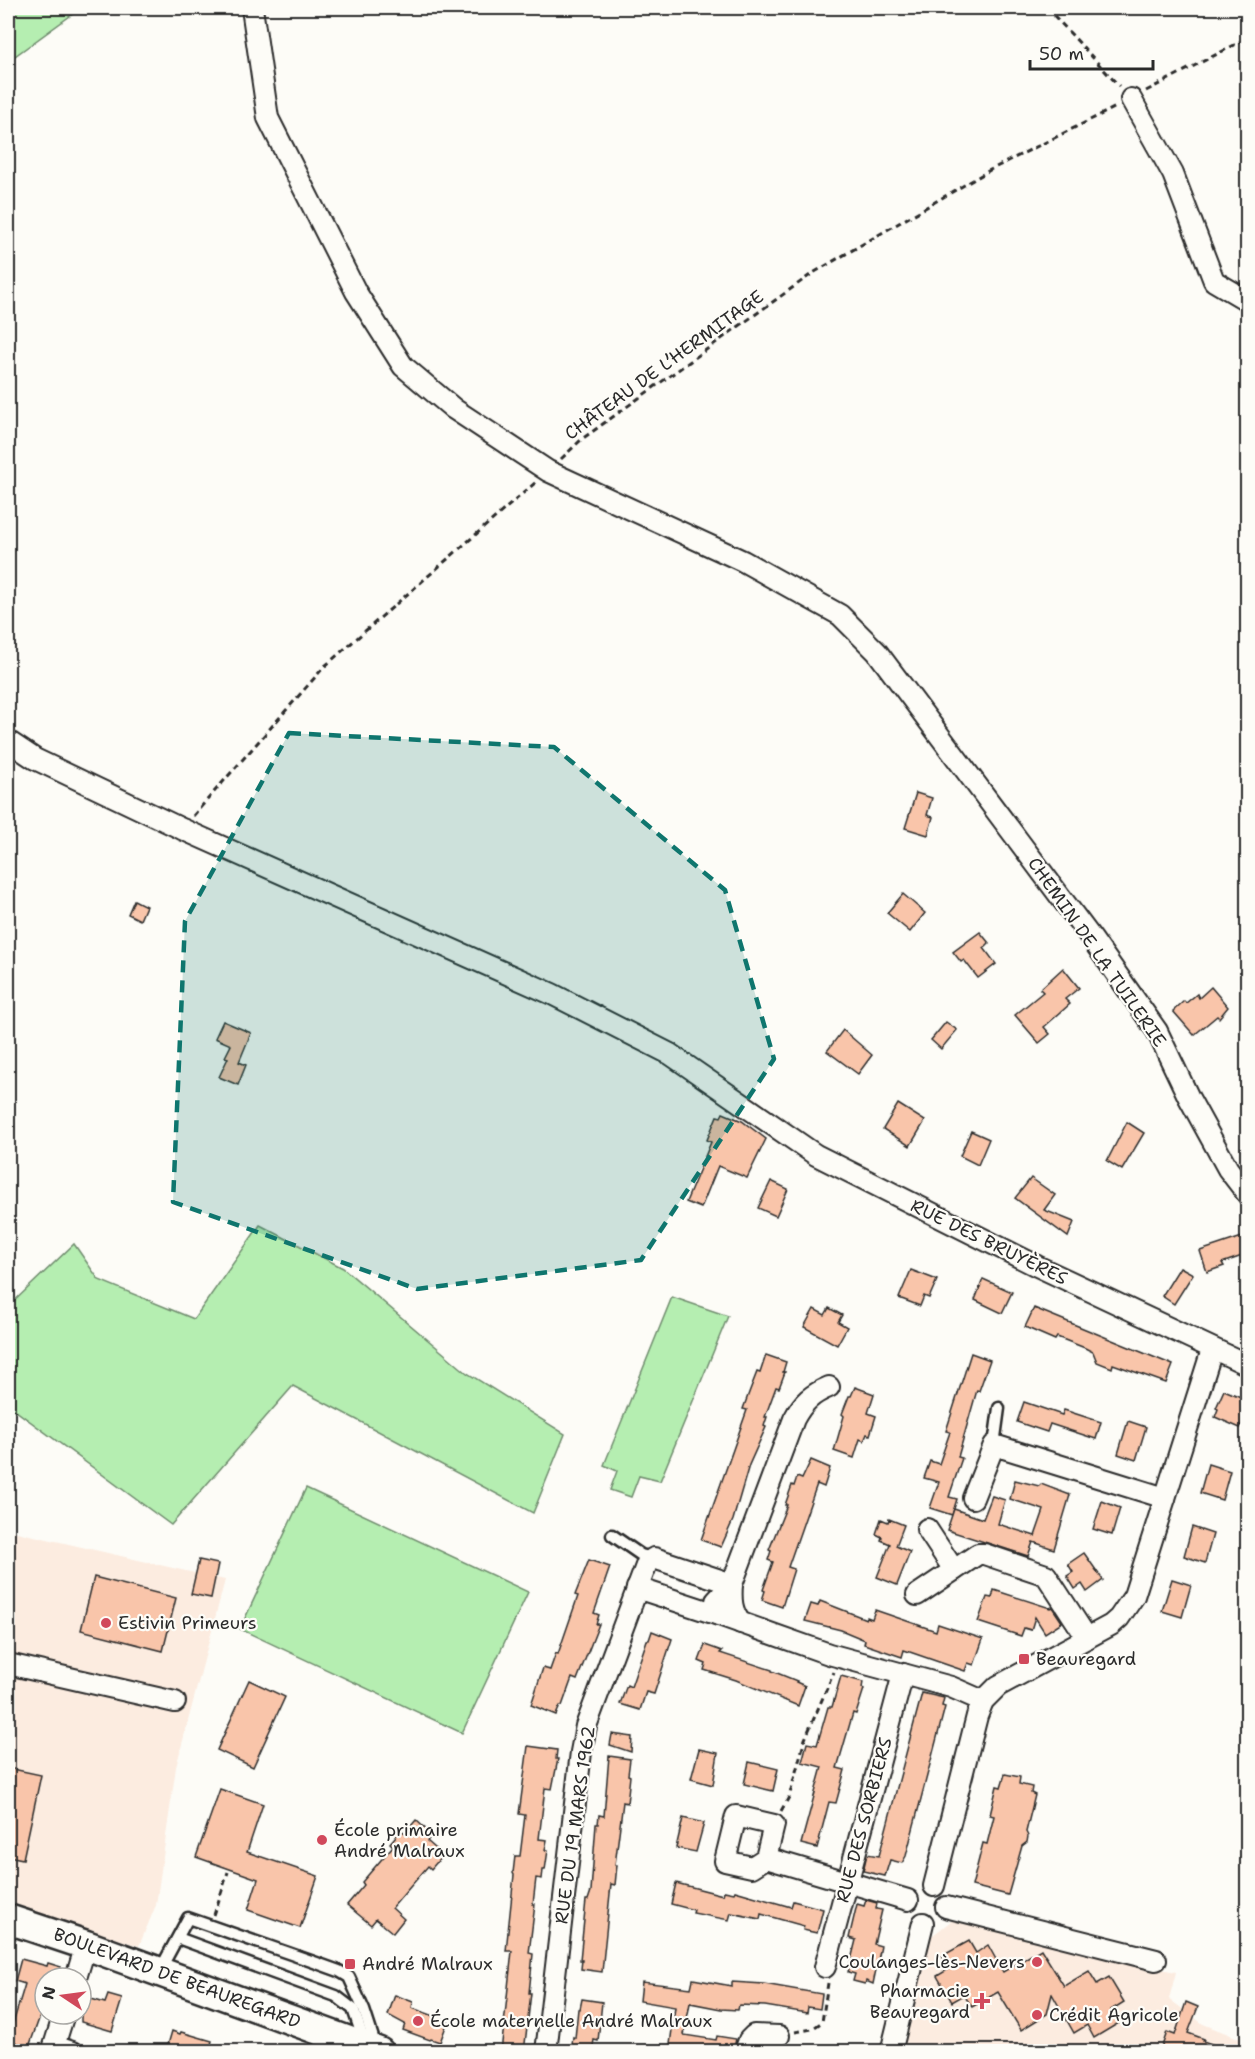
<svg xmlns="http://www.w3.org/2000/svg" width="1255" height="2059" viewBox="0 0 1255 2059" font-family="'Shantell Sans',sans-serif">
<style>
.built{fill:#fcece0}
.green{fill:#b5eeb1;stroke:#708c6e;stroke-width:1.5}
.building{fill:#f9c5aa;stroke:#2b2b2b;stroke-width:1.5}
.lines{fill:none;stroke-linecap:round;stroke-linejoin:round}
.lane-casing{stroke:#2b2b2b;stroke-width:15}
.street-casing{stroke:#2b2b2b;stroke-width:24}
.secondary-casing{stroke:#2b2b2b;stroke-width:33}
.path{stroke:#2b2b2b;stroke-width:3;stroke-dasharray:6 4.5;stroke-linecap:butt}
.lane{stroke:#fdfcf7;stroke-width:10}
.street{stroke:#fdfcf7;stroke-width:20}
.secondary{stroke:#fdfcf7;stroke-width:28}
.marked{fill:#0f766e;fill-opacity:0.2;stroke:#0f766e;stroke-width:4.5;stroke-dasharray:12 8;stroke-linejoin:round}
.poi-dot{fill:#d1495b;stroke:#fdfcf7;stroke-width:2}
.labels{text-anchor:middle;stroke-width:4.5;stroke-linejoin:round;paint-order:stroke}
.street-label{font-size:18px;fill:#2b2b2b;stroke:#fdfcf7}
.poi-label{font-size:18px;fill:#2b2b2b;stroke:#fdfcf7;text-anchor:start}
</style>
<rect width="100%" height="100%" fill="#fdfcf7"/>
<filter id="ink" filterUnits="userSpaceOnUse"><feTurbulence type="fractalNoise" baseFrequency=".0167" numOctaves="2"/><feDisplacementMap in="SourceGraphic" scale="12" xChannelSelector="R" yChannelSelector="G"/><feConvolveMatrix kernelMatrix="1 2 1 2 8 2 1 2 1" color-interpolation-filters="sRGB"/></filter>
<g filter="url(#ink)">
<g class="built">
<polygon points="8,1530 225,1580 176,1767 156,1905 139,1946 8,1905"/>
<polygon points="955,1918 1131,1963 1176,1972 1169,1999 1203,2024 1248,2042 1247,2052 900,2052 911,2001 929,1938"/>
</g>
<g class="green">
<polygon points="8,8 81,8 8,61"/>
<polygon points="260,1225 343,1268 467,1373 565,1434 533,1513 293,1386 171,1525 8,1405 8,1307 74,1244 99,1280 194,1319"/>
<polygon points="672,1297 728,1316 660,1481 639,1476 631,1497 610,1490 617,1471 604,1465"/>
<polygon points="306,1488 528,1592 462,1733 240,1629"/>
</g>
<g class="building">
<polygon points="916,793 932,798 927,815 933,817 928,835 905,828"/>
<polygon points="903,894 925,913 910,932 887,913"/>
<polygon points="134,900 146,906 140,920 128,914"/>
<polygon points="980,932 989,943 984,948 996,964 978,978 964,960 961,962 953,952"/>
<polygon points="1063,968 1079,988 1065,999 1070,1004 1044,1027 1050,1034 1039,1043 1015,1015 1043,992 1040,989"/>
<polygon points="1211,987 1228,1007 1219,1018 1217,1016 1194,1035 1173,1011 1184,1001 1186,1003 1197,994 1199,998"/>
<polygon points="223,1021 251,1033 239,1062 246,1065 238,1085 219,1077 228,1058 225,1057 231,1045 215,1038"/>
<polygon points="946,1022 957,1030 941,1049 931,1040"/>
<polygon points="843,1030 872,1055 858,1074 827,1051"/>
<polygon points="898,1104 925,1121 910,1146 883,1129"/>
<polygon points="723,1113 742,1121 766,1139 747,1178 718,1166 701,1208 686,1202 711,1142 707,1140 717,1116 721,1117"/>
<polygon points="1127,1122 1144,1133 1122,1170 1107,1161"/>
<polygon points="971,1131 989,1139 978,1165 960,1156"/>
<polygon points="1031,1178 1055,1195 1044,1210 1074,1222 1068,1237 1015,1198"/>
<polygon points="771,1181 788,1189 776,1216 758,1208"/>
<polygon points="1245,1236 1248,1254 1222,1263 1224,1266 1207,1272 1200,1251"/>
<polygon points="1180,1267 1193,1274 1174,1304 1162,1296"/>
<polygon points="911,1270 937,1280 929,1298 924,1296 920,1306 899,1298"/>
<polygon points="983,1279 1012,1292 1002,1313 975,1300"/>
<polygon points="829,1308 842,1315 838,1322 847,1327 837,1345 804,1327 814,1309 825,1315"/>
<polygon points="1034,1308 1173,1365 1166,1383 1113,1364 1112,1368 1097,1362 1093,1352 1085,1348 1057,1337 1055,1340 1025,1327"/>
<polygon points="971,1353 990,1360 979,1391 977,1390 958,1457 962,1458 949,1497 957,1499 952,1515 930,1508 939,1482 924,1478 930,1461 939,1464 950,1432 946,1431"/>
<polygon points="766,1355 786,1362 783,1372 785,1372 779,1388 776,1387 765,1417 767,1417 764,1426 766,1427 749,1465 733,1520 721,1547 701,1540 747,1410 743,1409 750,1390 757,1372 760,1373"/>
<polygon points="855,1387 874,1394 868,1413 876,1416 870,1435 867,1434 864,1441 860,1439 854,1458 834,1451 844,1416 842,1414 849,1396 851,1396"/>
<polygon points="1224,1390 1248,1400 1248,1409 1240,1428 1215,1417 1218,1409 1216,1408"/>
<polygon points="1024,1402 1062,1415 1064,1410 1101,1422 1096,1439 1050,1424 1047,1432 1017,1422"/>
<polygon points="1128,1421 1146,1427 1136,1460 1118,1454"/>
<polygon points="811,1460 830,1468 824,1487 817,1484 788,1567 794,1569 782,1607 762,1600 765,1591 763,1590 773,1562 768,1560 771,1551 769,1550 787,1505 785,1505 792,1485 794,1486 797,1477 802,1479"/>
<polygon points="1208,1464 1230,1471 1222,1500 1200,1493"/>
<polygon points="1015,1480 1039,1486 1041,1484 1070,1495 1054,1549 1033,1542 1028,1556 947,1530 954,1509 983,1519 992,1496 1005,1500 998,1524 1035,1536 1044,1510 1010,1499"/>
<polygon points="1102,1501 1120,1508 1112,1535 1093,1529"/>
<polygon points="881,1519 888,1522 889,1519 904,1525 896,1546 910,1552 897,1585 877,1577 890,1544 881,1540 882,1537 876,1534"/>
<polygon points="1192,1527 1213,1534 1205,1563 1184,1556"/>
<polygon points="1084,1553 1103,1580 1087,1592 1082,1584 1075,1589 1067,1576 1073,1572 1068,1564"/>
<polygon points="199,1560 218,1564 211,1598 191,1594"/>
<polygon points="589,1560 610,1567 594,1613 599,1615 596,1624 599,1624 577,1680 572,1678 562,1706 560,1706 556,1715 531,1705 543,1668 550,1670 556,1653 558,1654 578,1596 575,1595"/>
<polygon points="94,1577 176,1598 163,1651 81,1630"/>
<polygon points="1172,1579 1191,1585 1182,1617 1162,1611"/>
<polygon points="994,1590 1050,1608 1052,1607 1062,1622 1045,1633 1035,1617 1031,1630 1024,1628 1021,1636 978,1622 987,1597 992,1598"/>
<polygon points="820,1601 866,1619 867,1617 872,1619 875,1610 936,1631 938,1624 983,1639 974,1665 968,1663 965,1671 904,1650 902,1657 864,1644 865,1640 841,1630 805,1621 811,1604 818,1606"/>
<polygon points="652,1631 672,1639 654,1694 646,1692 640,1710 620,1704 627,1685 631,1687 647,1640 649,1640"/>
<polygon points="705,1645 722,1651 720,1653 772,1670 772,1671 797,1681 796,1682 805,1686 798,1706 736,1680 704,1670 706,1664 699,1661"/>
<polygon points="841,1676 863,1682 862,1688 864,1689 856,1714 853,1713 837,1768 845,1770 836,1803 829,1802 817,1848 801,1844 822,1767 802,1762 807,1743 817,1745 828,1707 832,1707"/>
<polygon points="249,1680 285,1697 253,1767 217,1750"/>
<polygon points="922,1693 944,1698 942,1706 945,1707 906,1856 902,1863 890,1860 885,1876 863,1871 867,1854 879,1856"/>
<polygon points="612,1734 632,1737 631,1752 610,1745"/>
<polygon points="528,1746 557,1750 556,1759 558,1759 552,1789 545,1788 539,1839 547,1840 545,1850 548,1850 545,1870 543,1870 542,1879 536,1878 533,1904 535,1904 529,1953 533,1954 529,1993 531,1993 524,2052 501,2052 512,1951 506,1951 514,1875 513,1873 515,1856 520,1856 525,1815 519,1814"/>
<polygon points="699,1749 718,1753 713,1785 691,1779"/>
<polygon points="609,1756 630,1759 628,1775 630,1776 627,1803 623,1802 615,1865 617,1865 615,1885 611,1884 602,1972 581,1969 582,1960 580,1960 586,1900 588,1900 591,1891 596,1824 598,1824 599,1815 604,1816"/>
<polygon points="749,1762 778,1769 773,1791 744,1784"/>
<polygon points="8,1768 41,1775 23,1859 8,1856"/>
<polygon points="1005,1774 1020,1777 1019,1784 1032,1787 1031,1793 1035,1795 1026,1832 1028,1836 1027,1842 1022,1846 1008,1895 972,1886 983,1843 987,1844 994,1816 990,1815 997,1786 1001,1787"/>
<polygon points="220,1789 263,1804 247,1852 318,1876 300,1928 248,1910 258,1879 196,1857"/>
<polygon points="683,1818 704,1823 696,1852 676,1848"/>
<polygon points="416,1820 432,1835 427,1841 443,1855 431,1869 428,1866 392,1908 404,1919 393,1933 376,1919 371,1925 347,1905 364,1885 362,1882 393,1846 390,1843 401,1830 405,1833"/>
<polygon points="676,1883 723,1895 724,1891 734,1893 735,1891 791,1907 793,1901 823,1909 817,1933 803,1930 804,1926 761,1914 760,1919 731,1913 729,1920 693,1913 694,1910 671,1904"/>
<polygon points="866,1900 877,1903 876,1909 882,1910 874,1944 881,1946 873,1984 866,1981 865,1984 853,1981 855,1974 848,1972 856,1940 849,1938 857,1904 864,1906"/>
<polygon points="969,1941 976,1953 988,1945 1003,1972 1041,1949 1064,1986 1089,1971 1097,1984 1109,1977 1124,2002 1111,2010 1119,2023 1094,2038 1087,2025 1074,2033 1052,1994 1047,2014 1021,2030 998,1992 972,2007 964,1995 952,2002 937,1976 949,1969 942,1956"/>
<polygon points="21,1959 47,1966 48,1963 61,1967 60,1970 65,1972 64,1978 45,1978 45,2002 29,2047 8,2040 25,1984 15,1981"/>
<polygon points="693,1979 732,1986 732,1982 764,1984 822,1994 820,2009 808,2007 807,2013 765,2006 739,2005 738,2010 721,2009 690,2003 684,2035 716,2040 717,2036 736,2039 733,2052 669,2052 675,2007 640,2001 642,1982 691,1988"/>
<polygon points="108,1995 122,1999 112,2031 81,2022 81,1996 105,2003"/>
<polygon points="395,1995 413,2002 412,2008 448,2021 440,2042 431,2039 430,2040 403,2030 405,2024 388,2015"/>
<polygon points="582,1999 602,2002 598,2041 594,2040 592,2052 571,2052 573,2037 575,2038 578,2009 580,2009"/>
<polygon points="1186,2002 1198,2007 1188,2033 1204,2039 1203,2041 1226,2049 1226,2052 1160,2052 1167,2032 1175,2035"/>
<polygon points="172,2031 180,2034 181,2032 212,2041 209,2052 180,2052 167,2048"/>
</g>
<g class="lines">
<defs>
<g id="lane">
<polyline points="994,1445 999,1408"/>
<polyline points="612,1535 641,1555 653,1558"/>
<polyline points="178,1938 336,1996 353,2009 362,2035 361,2042"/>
<polyline points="160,1970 188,1918 314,1962 339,1971 349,1977 364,2010 376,2047"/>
</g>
<g id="street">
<polyline points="252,8 268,118 356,292 403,366 454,409 548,471 743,561 840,615 877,652 1092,939 1157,1031 1189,1098 1228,1169 1248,1195"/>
<polyline points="1131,99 1173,174 1214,281 1248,301"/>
<polyline points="8,741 35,759 182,829 552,994 670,1054 816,1155 1037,1266 1248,1365"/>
<path d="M 829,1387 C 812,1394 803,1402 794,1419 L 732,1584 L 716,1601 L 719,1615 L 829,1654 L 951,1687 L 983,1701"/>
<polyline points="973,1498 994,1445 1165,1498"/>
<polyline points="927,1529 954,1570"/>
<polyline points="637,1588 719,1615"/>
<polyline points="917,1595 978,1554 984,1554 1046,1575 1087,1638"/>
<polyline points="8,1664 175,1702"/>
<polyline points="766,1858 752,1867 725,1861 736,1816 774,1825 766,1858 908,1900"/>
<polyline points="934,1886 977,1716 983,1701 998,1686 1111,1625 1119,1618 1134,1596 1212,1350"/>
<polyline points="946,1907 1156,1960"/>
<polyline points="825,1967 903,1674"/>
<polyline points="76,1978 86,1945"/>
<polyline points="64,2014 54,2046 72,2052"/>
<path d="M 546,2052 L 581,1752 L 586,1726 L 647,1563 L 654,1558 L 732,1584 C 731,1599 731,1611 741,1623"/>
<polyline points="745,2052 749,2040 754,2035 779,2036"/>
<polyline points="891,2052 923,1923"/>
</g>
<polyline id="secondary" points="8,1919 86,1945 379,2052"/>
</defs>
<use href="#lane" class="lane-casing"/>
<use href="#street" class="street-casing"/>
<use href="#secondary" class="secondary-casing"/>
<g class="path">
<polyline points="1047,8 1119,86"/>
<polyline points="1146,91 1248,38"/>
<polyline points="561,459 582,439 813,273 990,170 1116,107"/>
<polyline points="193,816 325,666 536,482"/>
<polyline points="781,1811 789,1797 805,1739 834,1672"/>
<polyline points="214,1915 228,1872"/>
<polyline points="795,2032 812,2029 822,2022 828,1983"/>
</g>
<use href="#lane" class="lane"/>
<use href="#street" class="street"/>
<use href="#secondary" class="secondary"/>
</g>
</g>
<path class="marked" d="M 289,733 L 554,747 L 725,890 L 774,1059 L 641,1260 L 417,1289 L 173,1202 L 185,921 Z"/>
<g class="poi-dot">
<circle cx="106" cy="1623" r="6"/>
<rect x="1018" y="1653" width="12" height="12" rx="3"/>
<circle cx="322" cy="1840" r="6"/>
<circle cx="1037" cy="1962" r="6"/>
<rect x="344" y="1958" width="12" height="12" rx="3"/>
<path d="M979 1992h6v6h6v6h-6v6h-6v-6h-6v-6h6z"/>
<circle cx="1037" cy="2015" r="6"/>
<circle cx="418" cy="2021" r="6"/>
</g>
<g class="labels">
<g class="street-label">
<text transform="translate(664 365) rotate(-36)" y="6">CHÂTEAU DE L’HERMITAGE</text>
<text transform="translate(1097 952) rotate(55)" y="6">CHEMIN DE LA TUILERIE</text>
<text transform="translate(989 1242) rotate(26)" y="6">RUE DES BRUYÈRES</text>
<text transform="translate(864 1820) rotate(-75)" y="6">RUE DES SORBIERS</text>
<text transform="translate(575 1825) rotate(-82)" y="6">RUE DU 19 MARS 1962</text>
<text transform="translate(177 1978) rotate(20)" y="6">BOULEVARD DE BEAUREGARD</text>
</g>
<g class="poi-label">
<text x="118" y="1629">Estivin Primeurs</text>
<text x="1036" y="1665">Beauregard</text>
<text x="334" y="1836">École primaire<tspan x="334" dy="21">André Malraux</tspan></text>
<text x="1025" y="1968" text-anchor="end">Coulanges-lès-Nevers</text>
<text x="362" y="1970">André Malraux</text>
<text x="970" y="1997" text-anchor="end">Pharmacie<tspan x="970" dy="21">Beauregard</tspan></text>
<text x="1049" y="2021">Crédit Agricole</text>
<text x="430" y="2027">École maternelle André Malraux</text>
</g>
</g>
<rect width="1255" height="2059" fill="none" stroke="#fdfcf7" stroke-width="30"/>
<rect x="15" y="15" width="1225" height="2029" fill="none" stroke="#2b2b2b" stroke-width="2" filter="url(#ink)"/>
<g transform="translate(63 1996) rotate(283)"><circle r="28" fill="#fdfcf7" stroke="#a9a8a5" stroke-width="1.5"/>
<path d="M0-4.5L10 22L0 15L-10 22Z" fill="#d1495b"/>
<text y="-9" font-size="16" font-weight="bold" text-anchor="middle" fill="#2b2b2b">N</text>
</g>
<path d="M1030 60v9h123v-9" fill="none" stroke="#2b2b2b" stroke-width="3"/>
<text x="1039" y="60" font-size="18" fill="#2b2b2b" stroke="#fdfcf7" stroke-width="4.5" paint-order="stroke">50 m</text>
</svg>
